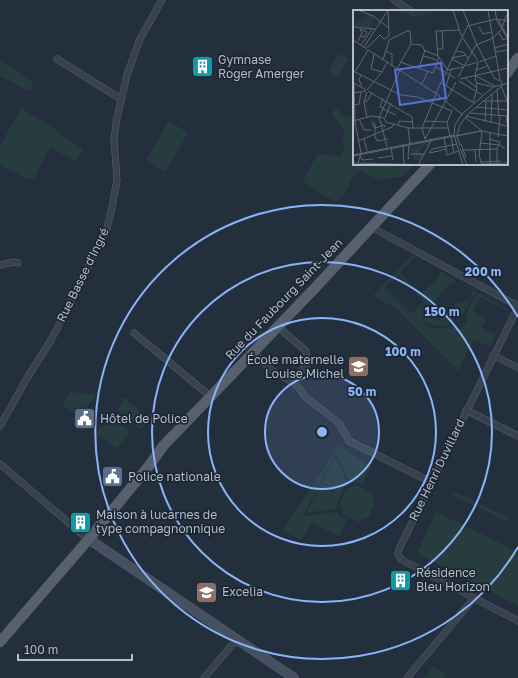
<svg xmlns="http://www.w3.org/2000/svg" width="518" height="678" viewBox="0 0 518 678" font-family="'Golos Text',sans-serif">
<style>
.green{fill:#263c3f}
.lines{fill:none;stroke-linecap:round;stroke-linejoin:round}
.street-casing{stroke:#565f6c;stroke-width:7}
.secondary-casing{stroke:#565f6c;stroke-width:10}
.primary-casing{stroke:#414a57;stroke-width:11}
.street{stroke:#38414e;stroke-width:6}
.secondary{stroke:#465061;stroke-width:9}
.primary{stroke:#56606e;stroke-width:10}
.ring{fill:none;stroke:#8ab4f8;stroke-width:2}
.labels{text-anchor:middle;stroke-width:3.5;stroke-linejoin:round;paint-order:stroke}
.poi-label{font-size:12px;fill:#b4bcc9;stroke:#1d2633;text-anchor:start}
.street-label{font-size:12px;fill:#b4bcc9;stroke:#1d2633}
.inset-road{fill:none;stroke:#5e6776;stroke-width:1}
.view{fill:#5274d3;fill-opacity:0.15;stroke:#5274d3;stroke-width:2}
.inset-edge{fill:none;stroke:#b4bcc9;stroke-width:2}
.centre{fill:#8ab4f8;stroke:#1d2633;stroke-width:2}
.ring-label{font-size:12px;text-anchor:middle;font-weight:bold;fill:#8ab4f8;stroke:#1d2633;stroke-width:3.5;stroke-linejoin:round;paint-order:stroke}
</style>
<rect width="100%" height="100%" fill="#242f3e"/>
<g class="green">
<polygon points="338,54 348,58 348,60 338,77 336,77 330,73 329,71"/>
<polygon points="0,60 32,81 31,92 0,76"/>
<polygon points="21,108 58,131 58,133 83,150 76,162 50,147 34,179 31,178 30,180 0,165 0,146"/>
<path d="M 335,109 L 339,110 L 343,116 L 349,117 L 354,114 L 354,164 L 414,164 C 411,169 406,176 400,177 C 394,179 387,176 382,181 L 360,171 C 346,180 351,194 335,201 L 326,197 L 303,181 L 304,178 L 317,155 L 319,154 L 340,156 L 345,149 C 341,143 343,138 345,131 L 332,115 Z"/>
<polygon points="169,121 188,133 165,172 146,160"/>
<path d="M 412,255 L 415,257 L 400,273 L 409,282 L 407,284 L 398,275 L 385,288 L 411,314 L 424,301 L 415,292 L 417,290 L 422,294 L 441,275 L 437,270 L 456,280 L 455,284 L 452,282 L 427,309 L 438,320 L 442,315 L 443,316 L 457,302 L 462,304 L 464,301 L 468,302 L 472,294 L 470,293 L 472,290 L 477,292 L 467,306 L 463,314 L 455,316 L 452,323 L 441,327 L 424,322 L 423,323 L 428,328 L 430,327 L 441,329 L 452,326 L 460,329 L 467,323 C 465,310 471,303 478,293 L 509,310 L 508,311 L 481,297 L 473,311 L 486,318 L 482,328 L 496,335 L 490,347 L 474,339 L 458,371 L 397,309 L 373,296 Z"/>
<polygon points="70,392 96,395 80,417 62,405"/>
<polygon points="119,397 125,398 149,419 141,429 116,410 123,401"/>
<polygon points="110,415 130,432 117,448 95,434 100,427 104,427 106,425 105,420"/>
<polygon points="339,445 371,467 362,485 355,482 351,484 336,453 303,516 338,512 339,516 347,519 339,536 311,523 302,540 282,531"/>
<polygon points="335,458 349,486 344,487 337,504 338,508 306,513"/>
<polygon points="357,485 372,493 375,503 368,518 364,518 359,522 343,514 340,504 346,490"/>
<polygon points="454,492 477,502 475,506 452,495"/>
<polygon points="480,504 509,518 507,522 478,507"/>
<polygon points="436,512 518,552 518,606 417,553"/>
<polygon points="434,666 446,676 444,678 424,678"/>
</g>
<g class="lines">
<defs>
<g id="street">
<polyline points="394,0 411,11"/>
<polyline points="57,59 121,99"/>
<polyline points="371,227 518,306"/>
<polyline points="0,265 14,262 18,263"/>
<polyline points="518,307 399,549 398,555 402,560 518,621"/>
<polyline points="277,326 306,351 308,363 292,382"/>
<polyline points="134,333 210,396"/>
<path d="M 252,351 C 260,358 267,368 276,373 C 286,379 299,383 304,396 L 339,423 L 349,441 L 431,482"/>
<polyline points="493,355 518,368"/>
<polyline points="466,410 518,436"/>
<polyline points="0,426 30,373 51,340 86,273 89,263 97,247 102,240 106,232 111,212 117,180 114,139 117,118 127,75 140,39 162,0"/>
<polyline points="0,464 83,535"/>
<polyline points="204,678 237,639"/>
<polyline points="407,678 474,598"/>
</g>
<polyline id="secondary" points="93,542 294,678"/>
<g id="primary">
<polyline points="507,73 518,58"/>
<polyline points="0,642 88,540 148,467 164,445 315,288 430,164"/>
</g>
</defs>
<use href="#street" class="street-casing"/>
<use href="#secondary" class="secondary-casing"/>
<use href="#primary" class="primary-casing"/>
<use href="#street" class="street"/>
<use href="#secondary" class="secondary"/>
<use href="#primary" class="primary"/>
</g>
<circle cx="322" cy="432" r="57" fill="#8ab4f8" fill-opacity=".12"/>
<g class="ring">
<circle cx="322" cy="432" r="57"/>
<circle cx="322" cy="432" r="114"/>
<circle cx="322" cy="432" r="170"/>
<path d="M518 547A227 227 0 1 1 518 317"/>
</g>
<defs>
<symbol id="building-square" viewBox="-11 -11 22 22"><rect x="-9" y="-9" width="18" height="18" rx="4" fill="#0f9aa8" stroke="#1d2633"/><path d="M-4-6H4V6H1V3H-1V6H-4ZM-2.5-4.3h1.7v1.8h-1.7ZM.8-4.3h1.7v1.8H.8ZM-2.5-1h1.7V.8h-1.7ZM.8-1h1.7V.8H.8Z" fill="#fff"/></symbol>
<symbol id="school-square" viewBox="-11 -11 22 22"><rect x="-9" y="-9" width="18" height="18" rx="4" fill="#8d6e63" stroke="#1d2633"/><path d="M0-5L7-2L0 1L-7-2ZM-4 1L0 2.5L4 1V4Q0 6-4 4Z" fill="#fff"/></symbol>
<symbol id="civic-square" viewBox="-11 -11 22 22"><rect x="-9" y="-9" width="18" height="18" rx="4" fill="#5c6f8a" stroke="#1d2633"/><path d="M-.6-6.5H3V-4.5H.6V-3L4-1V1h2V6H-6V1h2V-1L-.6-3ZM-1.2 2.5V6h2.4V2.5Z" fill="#fff"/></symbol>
<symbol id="university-square" viewBox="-11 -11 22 22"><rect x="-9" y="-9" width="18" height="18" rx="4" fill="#8d6e63" stroke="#1d2633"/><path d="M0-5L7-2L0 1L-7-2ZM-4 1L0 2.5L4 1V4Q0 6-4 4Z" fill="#fff"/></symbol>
</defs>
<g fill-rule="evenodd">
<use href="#building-square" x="190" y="54" width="25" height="25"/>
<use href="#school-square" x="346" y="354" width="25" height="25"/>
<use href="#civic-square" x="72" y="406" width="25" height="25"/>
<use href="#civic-square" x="100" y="464" width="25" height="25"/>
<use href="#building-square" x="68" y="510" width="25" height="25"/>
<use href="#building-square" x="388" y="568" width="25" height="25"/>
<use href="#university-square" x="194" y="580" width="25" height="25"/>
</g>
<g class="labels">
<g class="poi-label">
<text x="218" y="64">Gymnase<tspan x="218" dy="14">Roger Amerger</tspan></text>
<text x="344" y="364" text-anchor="end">École maternelle<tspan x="344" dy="14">Louise Michel</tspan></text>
<text x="100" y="423">Hôtel de Police</text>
<text x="128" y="481">Police nationale</text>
<text x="96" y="519">Maison à lucarnes de<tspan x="96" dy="14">type compagnonnique</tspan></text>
<text x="416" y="577">Résidence<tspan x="416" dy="14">Bleu Horizon</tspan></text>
<text x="222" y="596">Excelia</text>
</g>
<g class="street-label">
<text transform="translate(83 275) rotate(-64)" y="4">Rue Basse d'Ingré</text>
<text transform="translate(284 299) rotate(-46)" y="4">Rue du Faubourg Saint-Jean</text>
<text transform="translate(437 470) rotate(-64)" y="4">Rue Henri Duvillard</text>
</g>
</g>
<g transform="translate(353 10)">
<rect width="155" height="155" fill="#242f3e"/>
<path d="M 39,0 L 87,0 L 64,7 ZM 15,4 L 22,8 L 17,18 L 1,17 L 2,11 L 9,10 L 10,7 L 14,8 ZM 71,131 L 77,131 L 74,136 L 70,136 L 66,143 L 71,145 L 66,150 L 61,150 L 57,137 L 66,137 Z" fill="#263c3f"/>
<path class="inset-road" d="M 5,0 L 20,6 L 36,18M 35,0 L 36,27M 100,0 L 108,25 L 125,51M 110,0 L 123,33 L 141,68 L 147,71M 135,0 L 147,69M 142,0 L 144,11 L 155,29M 145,9 L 155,28M 114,16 L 143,9 L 155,11M 0,17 L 22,19M 126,17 L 130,24 L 139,22M 149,17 L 155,2M 146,23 L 150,30 L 155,28M 0,30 L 14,39M 36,30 L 54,21M 5,31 L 9,23 L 7,19 L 14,22 L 11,27 L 8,26M 58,34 L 69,35 L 71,40 L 85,46 L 94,59M 8,35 L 19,19M 11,37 L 35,0M 14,38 L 27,25 L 31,29 L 35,27M 142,38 L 155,34M 85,39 L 90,39 L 89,20M 15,40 L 87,86M 32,41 L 39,44 L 39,55M 103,41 L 110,42 L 116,49M 142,42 L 155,40M 21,44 L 18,59 L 29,62M 70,46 L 84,50M 85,47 L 83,21 L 107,20M 99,48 L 113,45M 99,49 L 112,56 L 125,52M 30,50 L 36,30M 47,52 L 80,63 L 86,48M 126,52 L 143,46M 83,57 L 102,68M 66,58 L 72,40M 44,59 L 58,34 L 57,21 L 53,21M 94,60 L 111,57M 123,60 L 135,56M 0,61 L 48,85 L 65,87 L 99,101M 2,62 L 15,40M 8,65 L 6,70 L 9,76M 123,66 L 142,76M 105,67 L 123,35 L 140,28 L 149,19M 112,68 L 124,78M 107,69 L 155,58M 106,71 L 129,85M 1,73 L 2,113 L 8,143 L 5,153M 1,73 L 13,80M 88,73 L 121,93M 124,73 L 140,77M 69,74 L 75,61M 93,76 L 98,60M 148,76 L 155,93M 14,80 L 29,62 L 34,52 L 36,53M 144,80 L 146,107M 15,81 L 59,107 L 60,118M 14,82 L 11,92 L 14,107M 0,83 L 13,81M 83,83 L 115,15M 86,86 L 110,105M 130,91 L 154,91M 11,92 L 15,90 L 19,82M 120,93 L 124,78 L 122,65 L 125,53M 1,95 L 6,94 L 8,82M 123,97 L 155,100M 30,98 L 27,97 L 30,88M 30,99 L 43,105M 117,103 L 155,106M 113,106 L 154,116M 153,106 L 155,119M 112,107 L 129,121 L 126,146 L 129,154M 32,108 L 38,93M 6,109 L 11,120 L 18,120M 0,111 L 19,106 L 31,108 L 33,112 L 55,118 L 95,118M 19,111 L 22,115 L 22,124M 71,111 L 94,112M 132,112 L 133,91M 138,113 L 139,84M 19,114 L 22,118 L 31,115 L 32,117M 45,115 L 46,111 L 60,112M 29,116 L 26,108 L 47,60M 29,117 L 34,137M 55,118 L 57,133M 137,122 L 137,154M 21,124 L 24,131 L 35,129M 98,126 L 101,143M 103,126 L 127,121M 91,127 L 94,145 L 105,141M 97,127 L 94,112 L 99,101M 145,127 L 147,107M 11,129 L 14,141M 72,129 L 103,72M 72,129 L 69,118 L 83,84M 136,129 L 147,132 L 144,139 L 144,153M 5,131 L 39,117 L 41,114M 56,133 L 55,149 L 57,148M 127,133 L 147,135 L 152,139M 50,134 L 51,155M 108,134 L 113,148M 107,136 L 104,125 L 107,115 L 115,104 L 150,75 L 147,69M 38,137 L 40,150M 107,138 L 114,155M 110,140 L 144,139M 122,140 L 123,152M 76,143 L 79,139 L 104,134M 77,143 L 93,139M 57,144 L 72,144M 0,145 L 101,125M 0,146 L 128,121 L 155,126M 7,146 L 9,150 L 20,149M 25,148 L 39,146M 129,152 L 148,151M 0,153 L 84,155M 65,155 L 79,129M 110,155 L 101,125 L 102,115 L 109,104 L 140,77 L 155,73M 112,155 L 154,153"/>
<path class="view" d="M 88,53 L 93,88 L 47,95 L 42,60 Z"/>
<rect width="155" height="155" class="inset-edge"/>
</g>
<circle cx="322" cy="432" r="6" class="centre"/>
<g class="ring-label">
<text x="483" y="276">200 m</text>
<text x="442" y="316">150 m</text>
<text x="403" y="356">100 m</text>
<text x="362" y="396">50 m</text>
</g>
<path d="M18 654v6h114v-6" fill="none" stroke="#b4bcc9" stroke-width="2"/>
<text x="24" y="654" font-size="12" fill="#b4bcc9" stroke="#1d2633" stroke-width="3" paint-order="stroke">100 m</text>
</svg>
